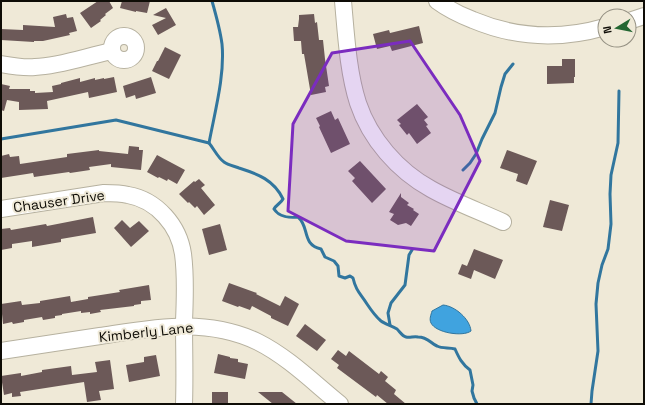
<svg xmlns="http://www.w3.org/2000/svg" width="645" height="405" viewBox="0 0 645 405" font-family="'Space Grotesk',sans-serif">
<style>
.water{fill:#40a3df;stroke:#31769e}
.lines{fill:none;stroke-linecap:round;stroke-linejoin:round}
.stream{stroke:#31769e;stroke-width:3}
.building{fill:#6c5958}
.minor-casing{stroke:#b6b19f;stroke-width:18}
.minor{stroke:#fff;stroke-width:16}
.marked{fill:#7b2cbf;fill-opacity:0.2;stroke:#7b2cbf;stroke-width:3;stroke-linejoin:round}
.labels{text-anchor:middle;stroke-width:4;stroke-linejoin:round;paint-order:stroke}
.street-label{font-size:14px;fill:#0e0c06;stroke:#efe9d7}
</style>
<rect width="100%" height="100%" fill="#efe9d7"/>
<path class="water" d="M 443,305 C 455,306 470,319 471,331 C 463,337 436,333 431,323 C 429,319 431,315 432,311 Z"/>
<g class="lines">
<g class="stream">
<path d="M 1,139 L 116,120 L 209,143 C 214,149 218,158 224,162 C 228,165 234,166 239,168 C 258,174 274,180 283,199 C 281,203 276,205 274,209 C 279,217 290,218 298,217 C 310,227 301,244 321,249 L 325,257 L 334,261 L 338,266 L 339,276 L 345,278 L 350,276 L 353,278 C 356,291 360,293 367,304 C 371,310 375,316 381,321 C 385,324 392,326 397,329 C 400,332 402,336 406,337 C 410,338 414,336 418,337 C 428,337 430,343 437,346 C 443,349 449,347 455,349 C 459,358 462,364 470,370 L 473,385 L 472,391 L 474,398 L 477,404"/>
<path d="M 209,143 C 215,111 225,75 222,44 C 220,29 216,15 212,1"/>
<polyline points="463,170 470,163 476,154 482,139 495,113 501,87 505,74 513,64"/>
<polyline points="390,325 388,313 391,303 405,285 409,255 412,250"/>
<polyline points="591,404 592,391 598,351 596,304 598,283 602,265 608,249 611,224 610,194 611,175 618,143 619,91"/>
</g>
</g>
<g class="building">
<polygon points="98,1 109,1 113,8 105,14 106,15 100,20 101,21 91,28 80,13"/>
<polygon points="122,1 150,1 147,13 136,11 136,12 120,8"/>
<polygon points="166,8 176,25 158,35 152,25 166,18 153,15"/>
<polygon points="66,14 67,18 73,17 77,31 69,33 70,35 43,41 34,41 34,42 1,40 1,29 23,30 23,25 55,27 53,17"/>
<polygon points="314,14 315,23 317,22 319,40 323,40 325,59 329,86 325,87 326,92 311,95 304,54 302,54 301,41 294,41 293,27 298,27 299,19 299,15"/>
<polygon points="419,26 423,43 392,51 390,46 377,49 373,34 389,30 390,33"/>
<polygon points="165,47 181,55 169,79 152,71 157,61 158,61"/>
<polygon points="562,59 575,59 575,77 574,77 574,83 547,84 547,66 562,66"/>
<polygon points="114,77 117,92 89,98 88,92 47,101 48,109 19,110 19,102 7,100 4,111 1,110 1,84 10,86 9,89 30,89 30,91 35,91 35,93 53,92 52,86 61,84 61,83 80,78 80,82 95,78 95,80 104,78 104,79"/>
<polygon points="151,77 156,93 136,99 135,95 126,98 123,86"/>
<polygon points="417,104 428,117 424,120 428,125 426,126 431,133 417,144 409,133 407,135 399,125 401,124 397,120"/>
<polygon points="331,111 335,120 338,118 350,144 331,153 319,127 320,126 316,118"/>
<polygon points="129,146 139,147 139,150 143,150 141,170 111,167 111,164 89,167 90,170 70,173 69,172 34,177 33,173 1,178 1,156 9,154 10,157 19,156 20,164 67,157 67,154 99,150 99,151 128,154"/>
<polygon points="507,150 537,161 527,185 516,181 518,174 500,168"/>
<polygon points="157,155 185,170 177,184 168,179 167,181 159,177 158,178 147,172"/>
<polygon points="360,161 386,189 372,203 352,181 355,178 348,171"/>
<polygon points="199,179 205,185 201,188 215,205 204,215 197,206 195,208 189,202 188,203 179,194 194,181 195,182"/>
<polygon points="401,193 401,197 409,203 407,205 414,209 413,210 419,214 411,226 406,223 398,225 390,220 394,214 389,212"/>
<polygon points="550,200 569,205 562,231 543,227"/>
<polygon points="93,217 96,233 61,239 61,242 32,247 32,241 12,244 12,248 1,250 1,229 10,228 11,230 46,224 47,226"/>
<polygon points="122,220 130,228 139,221 149,231 131,247 114,228"/>
<polygon points="220,224 227,250 209,255 202,229"/>
<polygon points="474,249 503,260 495,279 474,270 471,279 458,274 462,264 467,266"/>
<polygon points="229,283 257,293 256,294 280,306 285,296 299,304 288,326 271,318 271,316 252,306 250,310 239,306 238,307 222,301"/>
<polygon points="149,285 151,300 141,301 141,304 134,305 134,306 100,310 101,312 90,314 90,312 81,313 81,311 62,314 62,315 55,316 55,318 43,320 42,317 24,320 24,322 13,324 12,322 3,324 1,304 21,301 22,305 40,303 40,301 70,296 71,302 88,299 88,297 120,292 119,290"/>
<polygon points="305,324 326,340 317,351 296,336"/>
<polygon points="338,350 346,356 349,351 379,374 381,371 388,377 385,381 396,390 394,394 406,404 388,404 377,395 376,397 337,368 339,365 331,359"/>
<polygon points="218,354 230,357 230,358 238,359 238,362 248,364 245,379 214,373"/>
<polygon points="156,355 160,376 129,382 126,365 144,362 144,357"/>
<polygon points="110,360 114,389 99,391 101,400 87,402 84,382 20,392 21,396 12,397 12,393 4,395 1,376 21,373 21,376 42,372 42,370 71,366 72,375 97,372 95,362"/>
<rect x="212" y="392" width="16" height="12"/>
<polygon points="258,392 282,392 297,404 273,404"/>
</g>
<g class="lines">
<defs>
<g id="minor">
<path d="M 343,1 C 346,34 348,72 358,103 C 370,139 398,171 431,189 C 454,202 479,211 503,222"/>
<path d="M 437,1 C 448,9 460,15 473,20 C 516,38 560,40 605,27"/>
<polyline points="629,21 644,16"/>
<circle cx="124" cy="48" r="12"/>
<path d="M 1,64 C 12,66 24,68 35,67 C 61,66 87,56 112,51"/>
<path d="M 1,209 L 104,193 C 112,193 120,193 128,195 C 157,200 179,226 183,254 C 186,276 185,299 184,321 C 184,349 185,376 184,404"/>
<path d="M 1,351 C 34,346 67,341 100,336 C 154,328 206,317 258,342 C 288,357 314,383 340,404"/>
</g>
</defs>
<use href="#minor" class="minor-casing"/>
<use href="#minor" class="minor"/>
</g>
<path class="marked" d="M 410,41 L 460,115 L 480,161 L 434,251 L 346,241 L 288,211 L 293,124 L 332,53 Z"/>
<g class="labels">
<g class="street-label">
<text transform="translate(59 201) rotate(-8)" y="5">Chauser Drive</text>
<text transform="translate(146 332) rotate(-6)" y="5">Kimberly Lane</text>
</g>
</g>
<rect width="645" height="405" fill="none" stroke="#0e0c06" stroke-width="4"/>
<g transform="translate(617 28) rotate(260)"><circle r="19" fill="#efe9d7" stroke="#959183"/>
<path d="M0-3L7 15L0 10L-7 15Z" fill="#246732"/>
<text y="-6" font-size="11" font-weight="bold" text-anchor="middle" fill="#0e0c06">N</text>
</g>
</svg>
